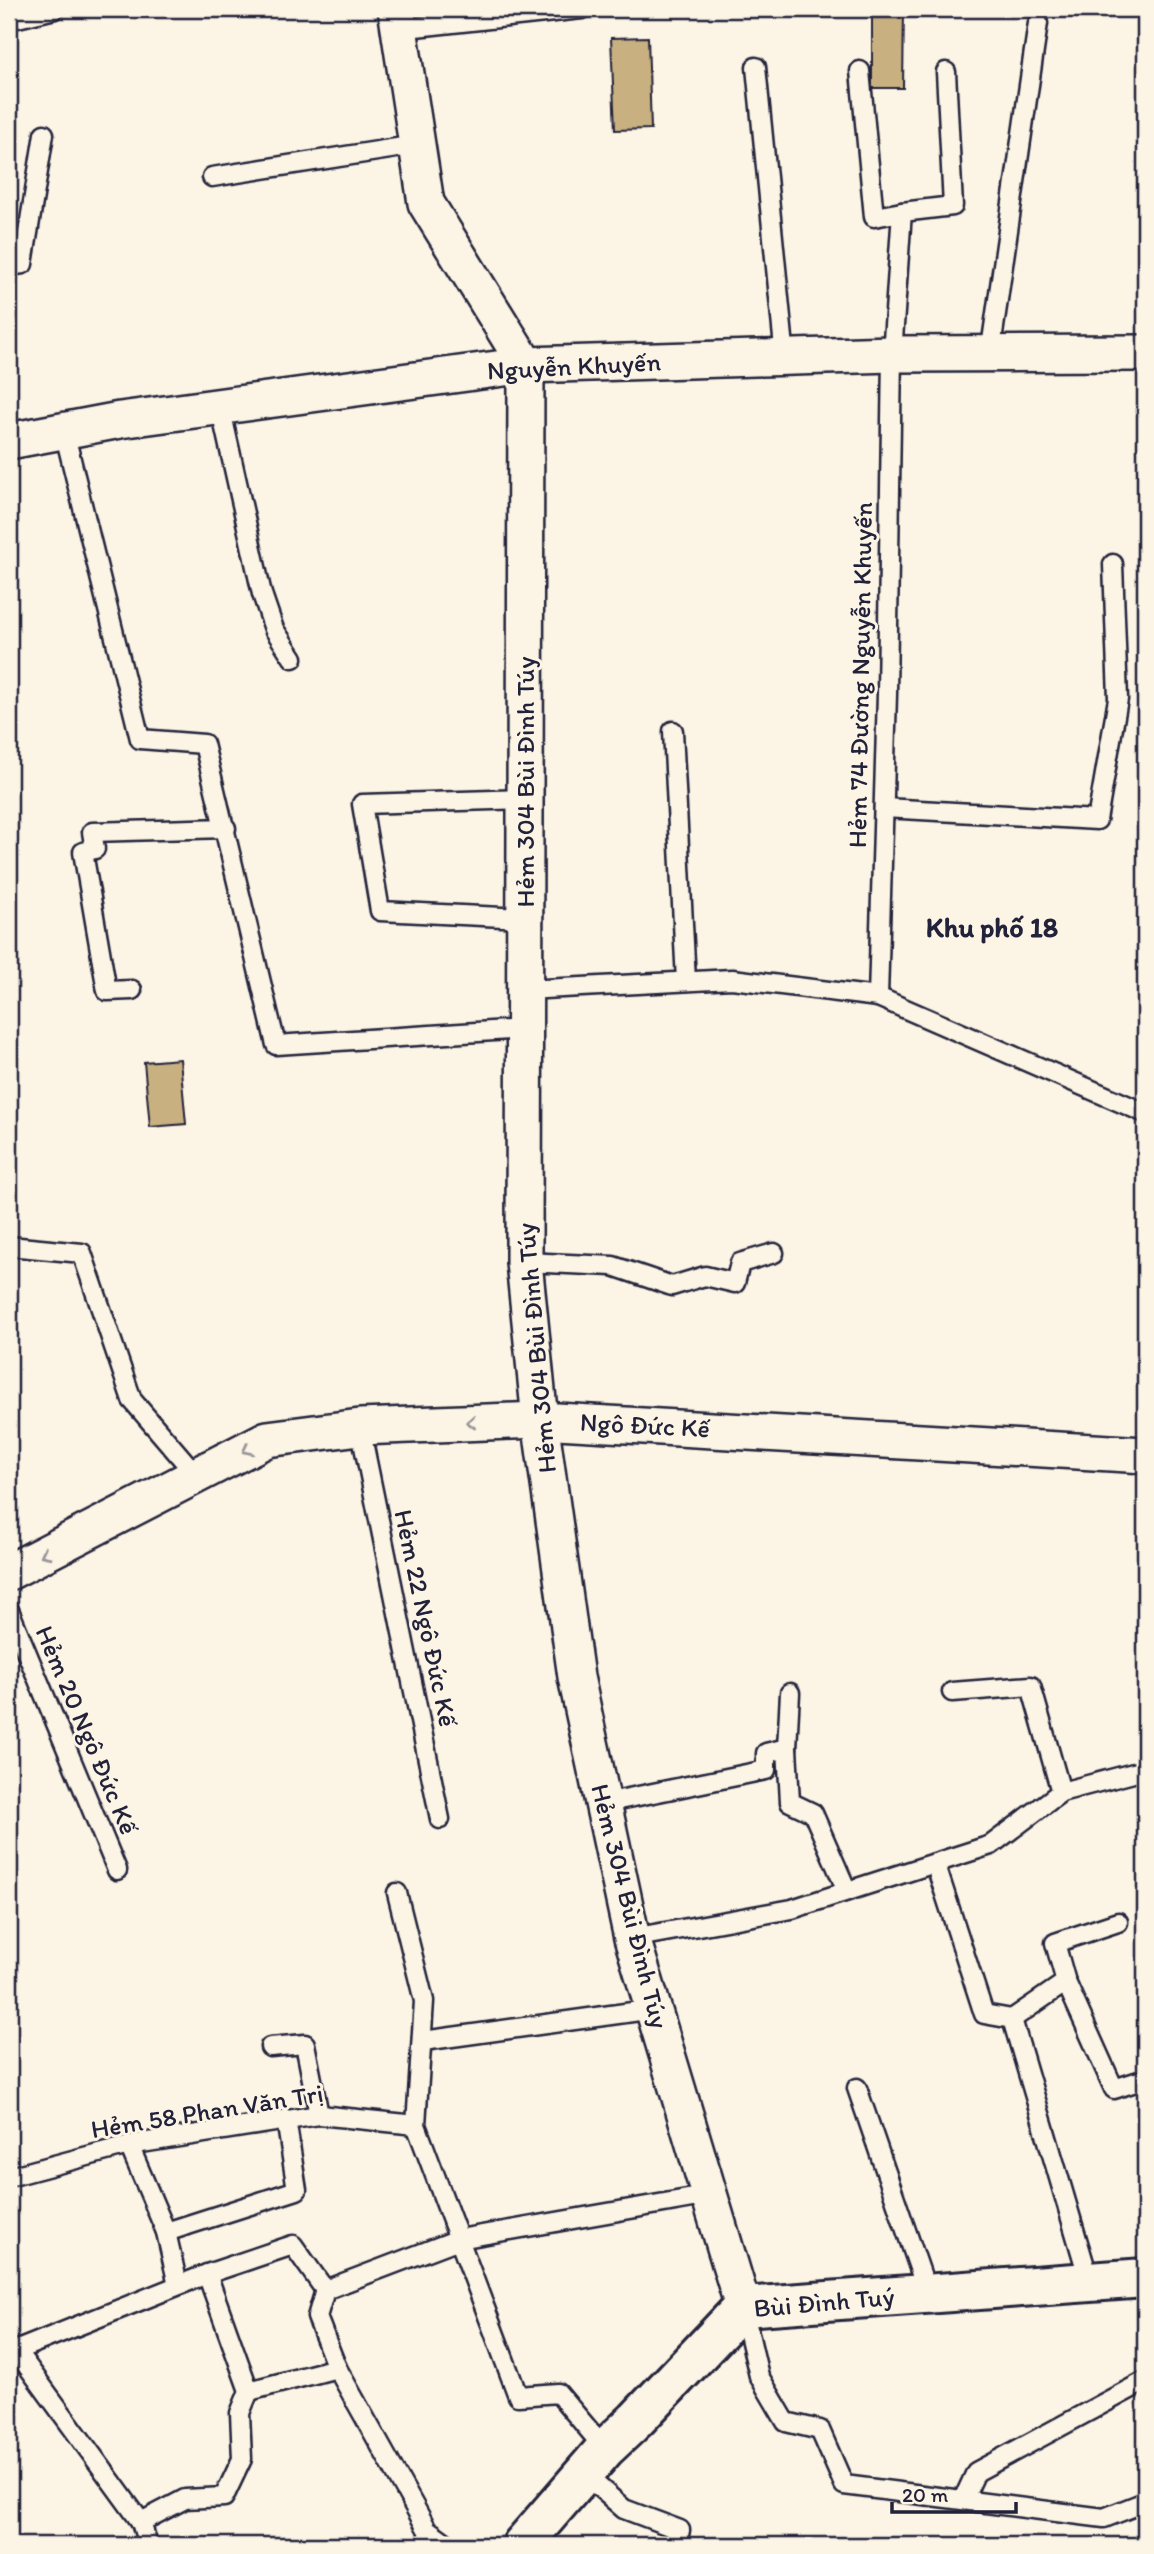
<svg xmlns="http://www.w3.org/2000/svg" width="1154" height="2554" viewBox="0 0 1154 2554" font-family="Itim,sans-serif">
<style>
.building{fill:#c8b080;stroke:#22223b;stroke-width:2}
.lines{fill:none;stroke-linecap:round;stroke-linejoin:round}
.lane-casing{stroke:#22223b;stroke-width:23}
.street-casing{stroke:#22223b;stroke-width:40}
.secondary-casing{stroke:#22223b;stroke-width:44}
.lane{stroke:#fcf5e5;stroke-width:18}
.street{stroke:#fcf5e5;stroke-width:35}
.secondary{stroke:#fcf5e5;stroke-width:38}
.oneway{stroke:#9a9698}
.labels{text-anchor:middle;stroke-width:6;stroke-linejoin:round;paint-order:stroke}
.street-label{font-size:26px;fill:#22223b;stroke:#fcf5e5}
.neighbourhood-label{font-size:28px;font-weight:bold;fill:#22223b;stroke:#fcf5e5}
</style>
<rect width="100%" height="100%" fill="#fcf5e5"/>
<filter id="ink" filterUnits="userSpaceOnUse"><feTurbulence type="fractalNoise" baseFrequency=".0143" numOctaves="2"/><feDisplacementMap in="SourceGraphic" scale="14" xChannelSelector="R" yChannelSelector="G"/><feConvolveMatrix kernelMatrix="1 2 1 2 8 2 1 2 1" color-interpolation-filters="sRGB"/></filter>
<g filter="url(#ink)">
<g class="building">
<polygon points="872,9 904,9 903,88 872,88"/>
<polygon points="648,37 651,129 615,130 611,38"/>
<polygon points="180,1059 186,1124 150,1127 144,1062"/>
</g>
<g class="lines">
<defs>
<g id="lane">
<polyline points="9,20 55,9"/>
<polyline points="397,29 582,9"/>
<polyline points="756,67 785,358"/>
<polyline points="860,71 874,217 902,212 892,354 887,694 878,997"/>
<polyline points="212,177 416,145"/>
<polyline points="902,212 953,206 946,72"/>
<polyline points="9,266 23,264 44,134"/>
<polyline points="990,355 1038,23"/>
<polyline points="220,406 262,594 274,629 293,658"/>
<polyline points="64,431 140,739 204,744 276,1045 524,1029"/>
<polyline points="673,731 686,981"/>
<polyline points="525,799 362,804 380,911 525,918"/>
<polyline points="884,808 1097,820 1118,699 1113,564"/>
<polyline points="132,990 107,991 83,852 95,849 92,832 226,828"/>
<polyline points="525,990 732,979 878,997 1145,1113"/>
<polyline points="9,1246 82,1253 132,1400 197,1476"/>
<polyline points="524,1262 613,1266 672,1286 705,1276 735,1283 740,1263 774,1253"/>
<polyline points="360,1427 440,1819"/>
<polyline points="9,1610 117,1870"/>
<polyline points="952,1692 1031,1686 1061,1792"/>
<polyline points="787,1748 790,1693"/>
<polyline points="604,1803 766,1770 766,1753 787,1748 790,1802 813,1813 847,1891"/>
<polyline points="935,1863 984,2014 1012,2019 1090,2283"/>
<polyline points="397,1893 424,2001 416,2125 518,2396 558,2393 605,2449"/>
<polyline points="1118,1922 1055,1943 1066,1982 1114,2089 1145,2079"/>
<polyline points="632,1938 792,1909 991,1845 1061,1792 1145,1770"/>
<polyline points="1012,2019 1066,1982"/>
<polyline points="423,2041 654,2009"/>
<polyline points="270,2047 305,2044 319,2115"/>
<polyline points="857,2088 928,2294"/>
<polyline points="129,2145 166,2232 178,2285"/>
<polyline points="9,2177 129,2145 319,2115 416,2125"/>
<polyline points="166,2232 297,2190 286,2119"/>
<polyline points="743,2308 759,2376 786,2422 820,2430 844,2485 1104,2518 1145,2502"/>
<polyline points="9,2347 23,2360 141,2522 148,2545"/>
<polyline points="15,2351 207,2274 293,2245 325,2290"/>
<polyline points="249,2391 337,2368"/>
<polyline points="583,2473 624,2509 680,2530 677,2545"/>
<polyline points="963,2500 976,2472 1145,2381"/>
<polyline points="141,2522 185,2499 224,2497 242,2459 240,2413 249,2391 207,2274"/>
<polyline points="449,2545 427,2529 337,2368 317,2317 325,2290 459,2239 710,2195"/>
</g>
<g id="street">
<polyline points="396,9 426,203 526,365 524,1262 540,1420 576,1677 632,1938 743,2307"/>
<polyline points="9,441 120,420 526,365 892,354 1145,353"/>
<polyline points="9,1572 267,1439 360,1427 540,1420 1145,1455"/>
</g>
<polyline id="secondary" points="522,2545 605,2449 636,2420 743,2307 1145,2278"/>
</defs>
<use href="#lane" class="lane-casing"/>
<use href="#street" class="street-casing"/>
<use href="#secondary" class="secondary-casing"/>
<use href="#lane" class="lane"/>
<use href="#street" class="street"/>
<use href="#secondary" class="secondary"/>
</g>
<defs><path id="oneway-chevron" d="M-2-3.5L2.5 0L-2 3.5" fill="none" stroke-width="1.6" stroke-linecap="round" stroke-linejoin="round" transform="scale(1.75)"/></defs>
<g class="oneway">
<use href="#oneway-chevron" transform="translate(471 1422) rotate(178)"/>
<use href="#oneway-chevron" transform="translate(247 1450) rotate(153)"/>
<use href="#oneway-chevron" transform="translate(45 1554) rotate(153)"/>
</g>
</g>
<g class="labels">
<g class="street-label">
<text transform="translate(574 366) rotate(-3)" y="9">Nguyễn Khuyến</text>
<text transform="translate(860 675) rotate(-89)" y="9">Hẻm 74 Đường Nguyễn Khuyến</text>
<text transform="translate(525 782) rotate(-90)" y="9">Hẻm 304 Bùi Đình Túy</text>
<text transform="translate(536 1348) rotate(-95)" y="9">Hẻm 304 Bùi Đình Túy</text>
<text transform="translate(645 1425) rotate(3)" y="9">Ngô Đức Kế</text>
<text transform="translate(426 1618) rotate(78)" y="9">Hẻm 22 Ngô Đức Kế</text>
<text transform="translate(87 1730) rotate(67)" y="9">Hẻm 20 Ngô Đức Kế</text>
<text transform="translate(630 1906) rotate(76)" y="9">Hẻm 304 Bùi Đình Túy</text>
<text transform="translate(207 2111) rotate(-9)" y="9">Hẻm 58 Phan Văn Trị</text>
<text transform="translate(824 2302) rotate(-5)" y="9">Bùi Đình Tuý</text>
</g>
<g class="neighbourhood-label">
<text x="992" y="937">Khu phố 18</text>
</g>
</g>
<rect width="1154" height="2554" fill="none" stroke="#fcf5e5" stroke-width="35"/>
<rect x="18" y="18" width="1119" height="2519" fill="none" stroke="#22223b" stroke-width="2.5" filter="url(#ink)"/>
<path d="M892 2502v10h124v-10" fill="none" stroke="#22223b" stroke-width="3.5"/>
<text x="902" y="2502" font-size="21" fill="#22223b" stroke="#fcf5e5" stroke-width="5" paint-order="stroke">20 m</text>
</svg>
